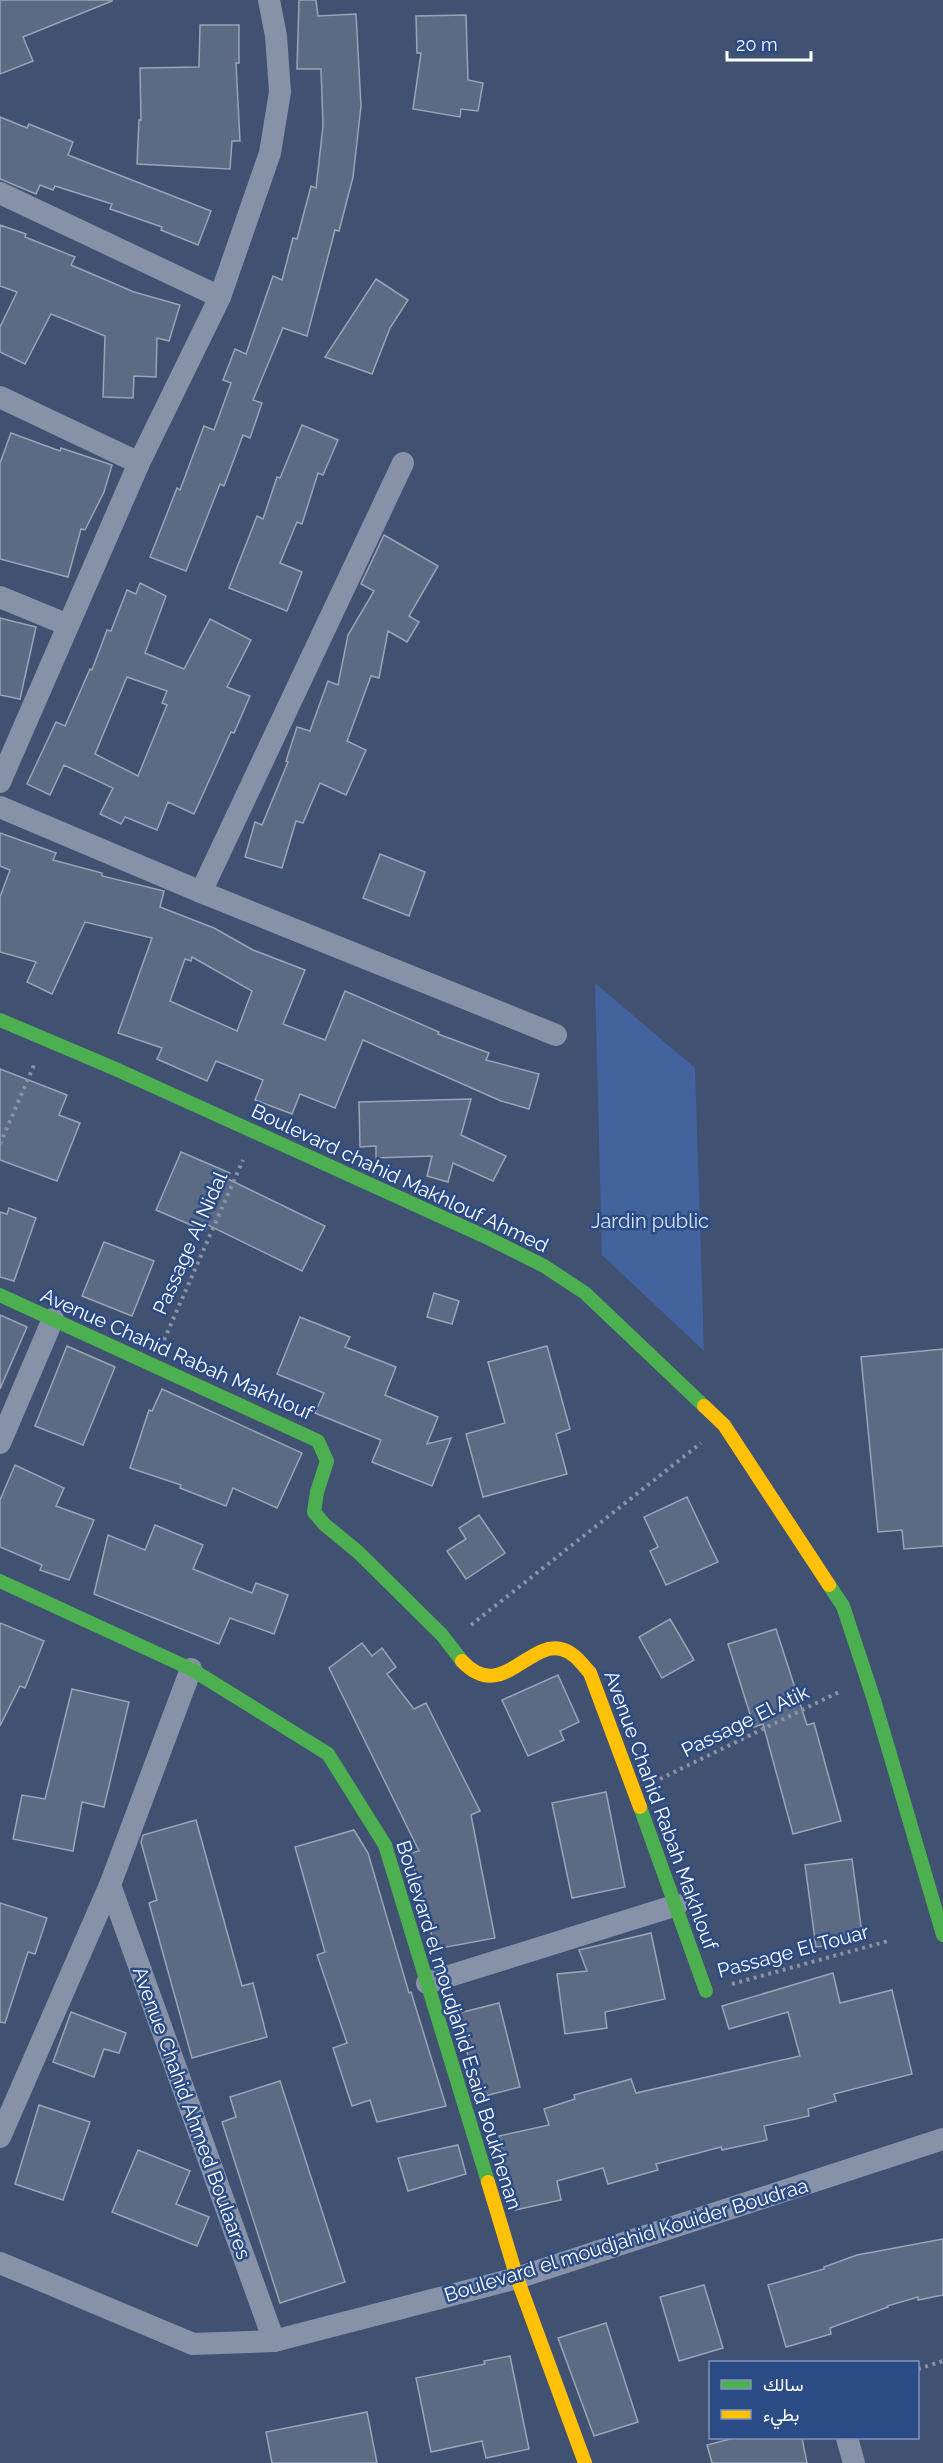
<svg xmlns="http://www.w3.org/2000/svg" width="943" height="2463" viewBox="0 0 943 2463" font-family="Raleway,Vazirmatn,sans-serif">
<style>
.green{fill:#43639e}
.building{fill:#5c6a84;stroke:#9aa4b6;stroke-width:1.5;fill-rule:evenodd}
.lines{fill:none;stroke-linecap:round;stroke-linejoin:round}
.path{stroke:#8792a8;stroke-width:4;stroke-dasharray:3 4.5;stroke-linecap:butt}
.street{stroke:#8792a8;stroke-width:22}
.fast{stroke:#4caf50;stroke-width:14}
.slow{stroke:#ffc107;stroke-width:14}
.labels{text-anchor:middle;stroke-width:5;stroke-linejoin:round;paint-order:stroke}
.street-label{font-size:20px;fill:#fff;stroke:#2b4b87}
.park-label{font-size:20px;fill:#dae4f6;stroke:#2b4b87}
</style>
<rect width="100%" height="100%" fill="#405172"/>
<polygon class="green" points="595,983 695,1068 704,1351 602,1255"/>
<g class="building">
<polygon points="0,0 112,0 112,1 23,37 33,61 0,74"/>
<polygon points="299,0 316,0 318,16 356,14 361,106 353,177 339,231 335,230 307,336 283,328 253,400 262,403 250,438 243,435 224,486 220,484 186,571 150,557 177,488 180,490 204,426 214,430 231,383 223,380 235,349 246,354 273,276 282,280 293,238 297,239 311,186 316,188 323,126 321,69 297,69"/>
<polygon points="466,15 468,80 483,83 478,111 461,109 460,117 413,109 421,53 417,53 416,16"/>
<polygon points="200,25 239,25 239,63 236,63 240,141 232,141 230,169 137,164 139,120 141,120 140,68 199,67"/>
<polygon points="0,117 27,128 29,124 73,142 68,155 211,211 198,245 161,230 162,227 110,209 112,204 55,186 53,190 40,185 36,194 0,179"/>
<polygon points="0,225 26,234 25,237 75,257 71,265 134,292 180,305 169,341 157,338 156,377 134,376 133,398 103,397 105,336 51,314 25,364 0,352 0,327 17,292 0,286"/>
<polygon points="376,279 408,300 390,328 372,374 325,357"/>
<polygon points="302,425 338,440 323,475 318,473 302,524 297,522 280,563 302,572 287,611 229,588 257,516 263,519 277,477 280,478"/>
<polygon points="11,433 60,451 61,448 112,465 104,492 85,530 81,529 68,577 0,559 0,463"/>
<polygon points="384,535 438,566 409,616 419,622 407,642 388,631 379,678 371,676 347,741 366,750 346,795 320,783 303,823 296,821 282,868 245,857 255,822 262,825 288,762 286,761 297,727 310,731 328,681 338,685 348,635 374,591 361,584"/>
<path d="M 140,583 L 166,596 L 145,653 L 184,669 L 210,619 L 251,640 L 227,687 L 250,696 L 234,733 L 231,732 L 194,814 L 168,802 L 157,830 L 125,817 L 121,824 L 100,814 L 113,788 L 64,765 L 50,795 L 27,784 L 56,722 L 65,726 L 90,669 L 92,670 L 107,630 L 111,631 L 127,590 L 136,594 ZM 127,677 L 167,691 L 162,703 L 167,705 L 138,776 L 95,754 Z"/>
<polygon points="0,618 36,627 20,699 0,695"/>
<path d="M 0,833 L 56,853 L 53,860 L 102,873 L 102,876 L 164,891 L 160,907 L 214,928 L 253,950 L 305,970 L 283,1024 L 325,1040 L 345,991 L 439,1032 L 438,1034 L 489,1053 L 486,1060 L 539,1074 L 529,1109 L 501,1101 L 363,1040 L 335,1108 L 300,1094 L 292,1114 L 255,1100 L 263,1080 L 216,1061 L 207,1081 L 157,1059 L 162,1048 L 118,1033 L 152,938 L 85,922 L 52,994 L 27,982 L 36,962 L 0,952 L 0,897 L 10,870 L 0,866 ZM 192,957 L 252,991 L 237,1031 L 170,1001 L 185,959 L 191,961 Z"/>
<polygon points="380,854 425,872 409,916 363,898"/>
<polygon points="0,1069 67,1095 59,1115 80,1123 57,1181 0,1160"/>
<polygon points="471,1099 461,1135 506,1156 493,1181 453,1163 448,1182 427,1176 432,1156 376,1158 376,1146 360,1147 359,1102"/>
<polygon points="181,1152 230,1173 228,1179 325,1226 302,1271 208,1225 205,1231 156,1210"/>
<polygon points="9,1208 36,1218 14,1281 0,1277 0,1212 7,1214"/>
<polygon points="104,1242 154,1261 132,1316 82,1296"/>
<polygon points="434,1293 459,1301 452,1324 427,1317"/>
<polygon points="0,1315 27,1327 0,1389"/>
<polygon points="300,1317 350,1337 345,1347 396,1367 385,1395 438,1417 427,1444 451,1438 432,1486 372,1462 381,1440 315,1413 324,1393 277,1374"/>
<polygon points="67,1346 115,1367 83,1445 35,1426"/>
<polygon points="547,1346 570,1429 556,1434 567,1474 483,1497 466,1434 505,1423 488,1362"/>
<polygon points="943,1349 943,1546 904,1549 902,1530 878,1532 861,1357"/>
<polygon points="162,1389 302,1453 277,1508 233,1488 226,1506 180,1488 181,1485 130,1468 149,1410 152,1411"/>
<polygon points="15,1465 64,1488 56,1506 94,1520 69,1580 40,1570 42,1565 0,1547 0,1500"/>
<polygon points="687,1497 718,1562 666,1585 650,1551 658,1547 644,1517"/>
<polygon points="479,1515 505,1553 466,1579 447,1551 466,1539 459,1528"/>
<polygon points="155,1525 203,1545 193,1569 252,1593 256,1583 288,1595 274,1634 230,1618 219,1644 94,1594 108,1535 145,1550"/>
<polygon points="670,1619 694,1660 662,1678 639,1637"/>
<polygon points="0,1623 44,1641 25,1688 20,1686 0,1726"/>
<polygon points="776,1629 807,1725 814,1723 841,1821 793,1834 763,1724 754,1727 728,1644"/>
<polygon points="362,1643 372,1656 382,1648 396,1667 387,1674 414,1709 426,1703 480,1811 471,1815 495,1938 436,1949 421,1900 411,1853 419,1851 329,1668"/>
<polygon points="558,1675 579,1722 560,1731 564,1740 528,1756 502,1700"/>
<polygon points="72,1689 129,1702 104,1807 82,1802 73,1851 13,1839 22,1795 45,1799"/>
<polygon points="606,1792 625,1887 572,1898 552,1803"/>
<polygon points="196,1820 242,1986 253,1983 267,2037 192,2058 149,1903 157,1900 141,1842 143,1835"/>
<polygon points="354,1830 368,1853 409,1993 411,1992 446,2106 377,2122 370,2100 352,2106 333,2048 347,2043 317,1955 325,1952 295,1847"/>
<polygon points="852,1859 863,1941 816,1947 805,1865"/>
<polygon points="0,1903 47,1918 35,1954 28,1952 5,2023 0,2022"/>
<polygon points="651,1933 665,1999 605,2012 607,2028 565,2034 557,1974 587,1971 579,1950"/>
<polygon points="833,1973 840,2003 892,1990 912,2074 834,2094 836,2101 808,2109 809,2116 764,2126 767,2140 722,2150 721,2147 656,2164 658,2170 608,2184 603,2168 557,2181 561,2200 515,2210 499,2136 549,2125 544,2109 575,2099 574,2095 631,2079 636,2093 800,2056 788,2012 729,2029 722,2006"/>
<polygon points="499,2003 520,2087 481,2097 455,2014"/>
<polygon points="71,2012 126,2033 119,2053 104,2049 94,2077 53,2062"/>
<polygon points="280,2081 345,2282 280,2303 222,2122 236,2117 230,2097"/>
<polygon points="39,2105 90,2122 63,2200 15,2184"/>
<polygon points="458,2145 466,2174 408,2191 398,2158"/>
<polygon points="138,2150 190,2171 176,2204 209,2217 197,2246 112,2212"/>
<polygon points="943,2239 943,2295 918,2300 918,2297 887,2306 888,2307 830,2328 831,2334 786,2347 768,2285 824,2269 824,2267 857,2255"/>
<polygon points="704,2285 723,2348 679,2361 660,2297"/>
<polygon points="606,2323 638,2422 594,2436 558,2338"/>
<polygon points="510,2356 529,2449 486,2458 482,2441 431,2452 416,2378 485,2364 484,2361"/>
<polygon points="367,2412 377,2463 272,2463 266,2432"/>
<polygon points="734,2438 802,2438 807,2463 712,2463 707,2445"/>
</g>
<g class="lines">
<g class="path">
<polyline points="0,1144 34,1065"/>
<polyline points="164,1340 243,1160"/>
<polyline points="471,1625 701,1443"/>
<polyline points="660,1779 839,1692"/>
<polyline points="732,1984 888,1941"/>
<polyline points="918,2369 943,2361"/>
</g>
<g class="street">
<polyline points="0,193 220,297"/>
<polyline points="0,397 139,463"/>
<polyline points="0,597 68,625"/>
<polyline points="0,782 139,463 220,297 270,153 280,92 276,36 269,0"/>
<polyline points="0,807 201,892 556,1035"/>
<polyline points="201,892 403,463"/>
<polyline points="0,1443 53,1319"/>
<polyline points="110,1885 274,2341"/>
<polyline points="427,1983 677,1905"/>
<polyline points="0,2137 110,1885 191,1669"/>
<polyline points="0,2263 193,2344 274,2341 517,2278 943,2139"/>
<polyline points="847,2438 854,2463"/>
</g>
<g class="fast">
<polyline points="0,1020 118,1070 484,1236 544,1266 585,1293 704,1406"/>
<polyline points="0,1295 318,1441 327,1461 317,1492 314,1512 324,1524 358,1552 442,1635 462,1661"/>
<polyline points="0,1581 191,1669 328,1754 385,1845 488,2182"/>
<polyline points="829,1585 843,1606 874,1700 943,1935"/>
<polyline points="640,1807 706,1991"/>
</g>
<g class="slow">
<polyline points="704,1406 724,1425 829,1585"/>
<path d="M 462,1661 C 501,1703 528,1641 561,1649 C 574,1652 582,1664 590,1673 L 640,1807"/>
<polyline points="488,2182 517,2278 585,2463"/>
</g>
</g>
<g class="labels">
<g class="street-label">
<text transform="translate(400 1178) rotate(25)" y="7">Boulevard chahid Makhlouf Ahmed</text>
<text transform="translate(190 1243) rotate(-66)" y="7">Passage Al Nidal</text>
<text transform="translate(177 1354) rotate(24)" y="7">Avenue Chahid Rabah Makhlouf</text>
<text transform="translate(745 1721) rotate(-26)" y="7">Passage El Atik</text>
<text transform="translate(661 1810) rotate(70)" y="7">Avenue Chahid Rabah Makhlouf</text>
<text transform="translate(793 1951) rotate(-15)" y="7">Passage El Touar</text>
<text transform="translate(459 2025) rotate(73)" y="7">Boulevard el moudjahid Esaid Boukhenan</text>
<text transform="translate(192 2113) rotate(70)" y="7">Avenue Chahid Ahmed Boulaares</text>
<text transform="translate(626 2240) rotate(-17)" y="7">Boulevard el moudjahid Kouider Boudraa</text>
</g>
<g class="park-label">
<text x="650" y="1228">Jardin public</text>
</g>
</g>
<rect x="709" y="2361" width="210" height="78" fill="#2b4b87" stroke="#8093b7" stroke-width="1.5"/>
<rect x="721" y="2380" width="30" height="9" fill="#4caf50" stroke="#8093b7" stroke-width="1.5"/>
<text x="763" y="2391" font-size="18" fill="#ffffff">سالك</text>
<rect x="721" y="2410" width="30" height="9" fill="#ffc107" stroke="#8093b7" stroke-width="1.5"/>
<text x="763" y="2421" font-size="18" fill="#ffffff">بطيء</text>
<path d="M727 51v9h84v-9" fill="none" stroke="#ffffff" stroke-width="3"/>
<text x="736" y="51" font-size="18" fill="#ffffff" stroke="#2b4b87" stroke-width="4.5" paint-order="stroke">20 m</text>
</svg>
